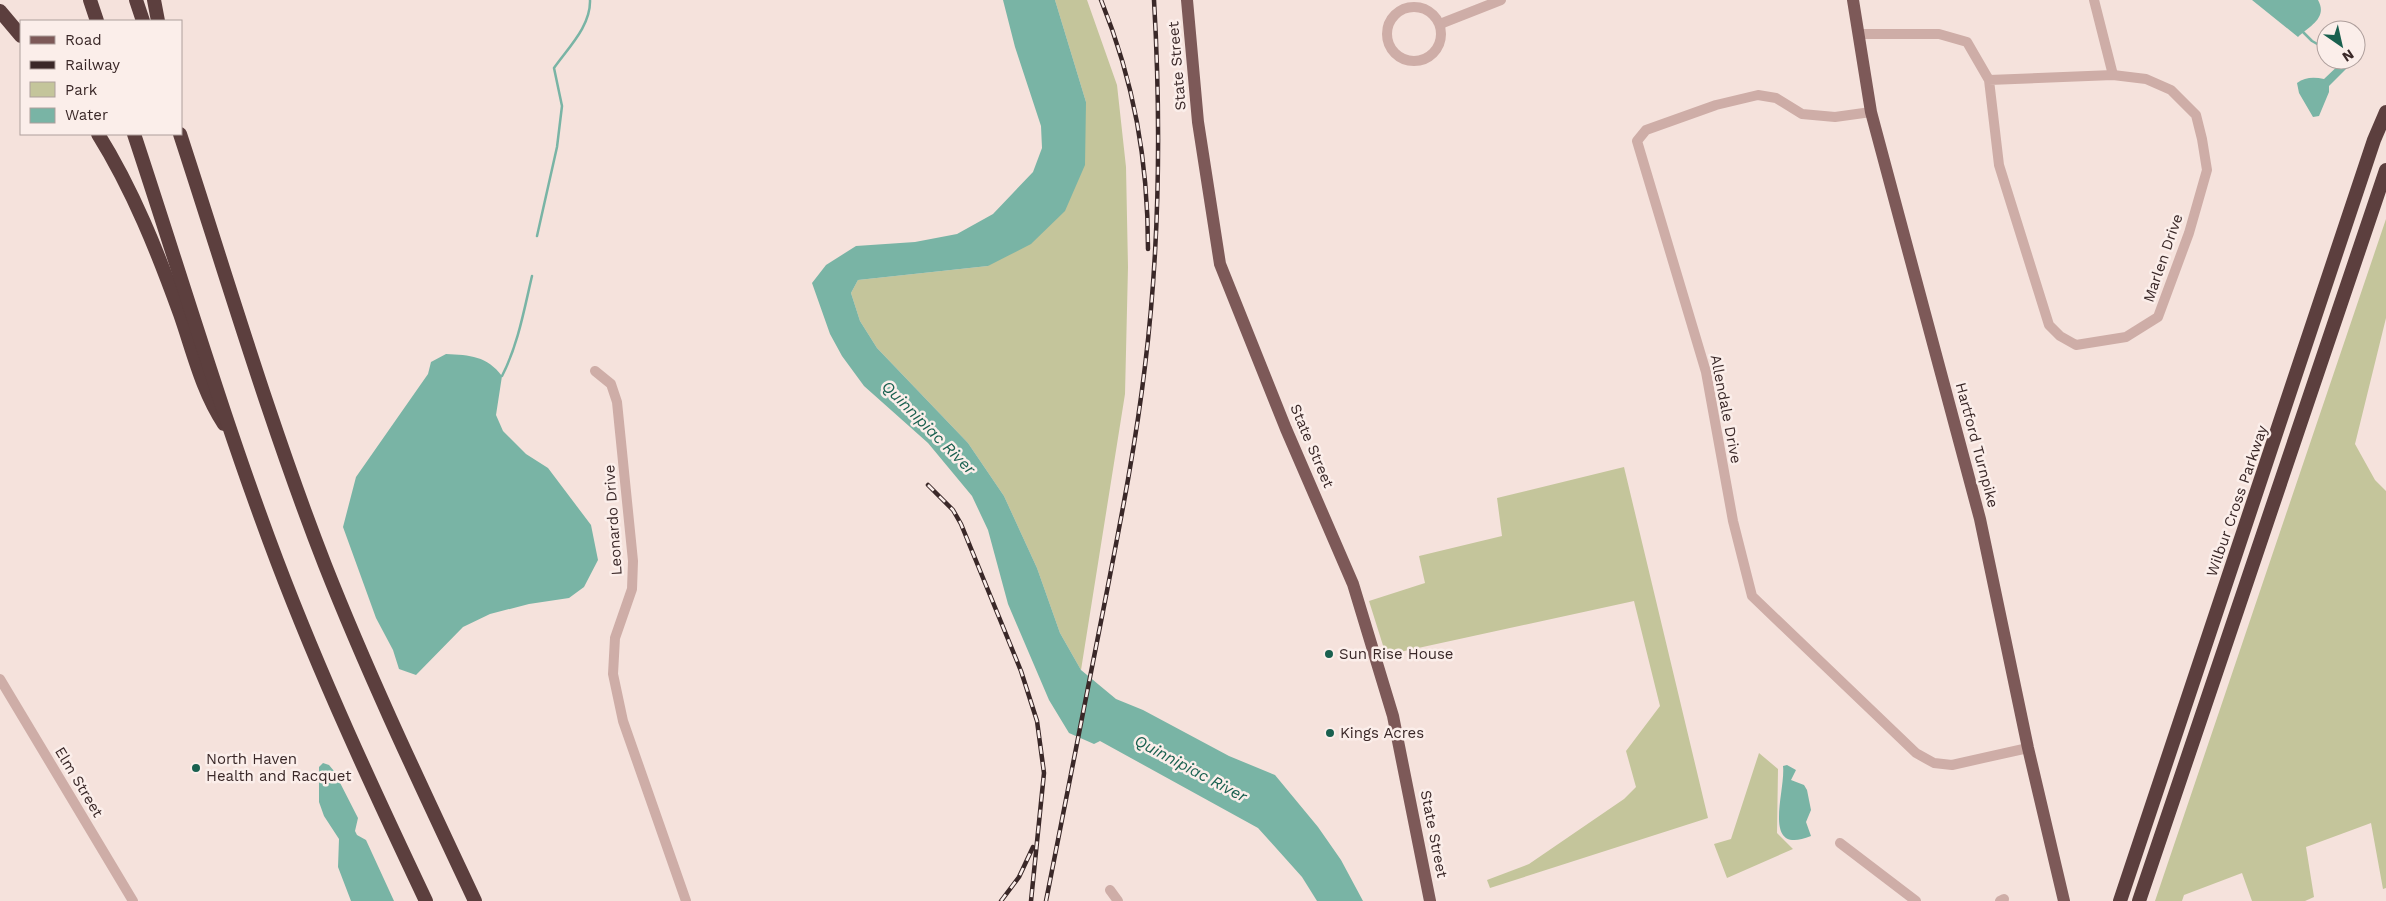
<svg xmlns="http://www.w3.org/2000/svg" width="2386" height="901" viewBox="0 0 2386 901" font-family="'Work Sans',sans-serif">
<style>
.green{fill:#c4c59b}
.water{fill:#79b4a5}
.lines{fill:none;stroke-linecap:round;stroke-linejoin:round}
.stream{stroke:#79b4a5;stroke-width:2.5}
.minor{stroke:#ceada7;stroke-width:10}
.major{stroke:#7d5958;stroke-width:12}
.highway{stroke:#5c3f3e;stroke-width:14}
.rail-casing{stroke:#3a2828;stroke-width:4.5}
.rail{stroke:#fbeeea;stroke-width:2.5;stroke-dasharray:8;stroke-linecap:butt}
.poi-dot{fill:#19604f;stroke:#fbeeea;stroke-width:2}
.labels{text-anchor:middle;stroke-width:5;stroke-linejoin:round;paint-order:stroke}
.street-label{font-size:15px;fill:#3a2828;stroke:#fbeeea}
.poi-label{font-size:15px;fill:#3a2828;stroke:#fbeeea;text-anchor:start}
.water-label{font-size:16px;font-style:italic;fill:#19604f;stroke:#fbeeea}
</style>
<rect width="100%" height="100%" fill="#f5e2dc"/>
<g class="green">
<polygon points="1055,0 1087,0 1117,85 1126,167 1128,267 1125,394 1081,670 1060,633 1037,568 1004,496 968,443 877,348 860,321 851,293 858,280 988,266 1086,102"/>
<polygon points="2386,219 2386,318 2355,444 2375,480 2386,491 2386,888 2383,889 2371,823 2306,847 2314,897 2305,901 2252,901 2242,873 2184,895 2182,901 2155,901"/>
<polygon points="1624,467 1708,818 1490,888 1487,880 1529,864 1624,799 1636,787 1626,751 1660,706 1634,601 1386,655 1369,601 1425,583 1419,556 1502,536 1497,498"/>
<polygon points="1759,753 1778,769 1777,833 1793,849 1727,878 1714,844 1731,839"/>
</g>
<g class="water">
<polygon points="1003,0 1055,0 1086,102 1085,165 1065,211 1031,244 988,266 858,280 851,293 860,321 877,348 968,443 1004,496 1037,568 1060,633 1081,670 1116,699 1143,710 1229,756 1275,775 1318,827 1341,860 1363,901 1317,901 1302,877 1258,828 1100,741 1094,744 1069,733 1049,700 1008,604 988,530 972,496 928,443 864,386 842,356 830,334 812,283 826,265 856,246 915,242 957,234 993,214 1033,172 1042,148 1041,126 1015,47"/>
<path d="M 2252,0 L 2318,0 C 2328,18 2310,26 2298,37 Z"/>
<path d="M 2351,60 L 2347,68 L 2329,86 L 2329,92 L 2319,116 L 2313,117 L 2299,93 L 2297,83 C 2305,77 2314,77 2324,79 L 2343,61 Z"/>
<path d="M 446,354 C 470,355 487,356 502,376 L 496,415 L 503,431 L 526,454 L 548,468 L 591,525 L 598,560 L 584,587 L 569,598 L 529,604 L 490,614 L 463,627 L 416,675 L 399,669 L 393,650 L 376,618 L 343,527 L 356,477 L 428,374 L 431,362 Z"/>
<polygon points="323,763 329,765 334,771 358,818 355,831 357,835 366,840 394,901 351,901 338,867 339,839 324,816 319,802 319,767"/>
<path d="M 1787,765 L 1796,770 L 1791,780 L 1804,785 L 1807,790 L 1811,810 L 1806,822 L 1811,836 C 1760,857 1786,791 1783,766 Z"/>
</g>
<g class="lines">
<g class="stream">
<polyline points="2303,32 2312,41 2326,49"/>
<path d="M 537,236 L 557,147 L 562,106 L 554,68 C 568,48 591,26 590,0"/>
<path d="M 502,376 C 518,345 524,310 532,276"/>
</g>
<g class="minor">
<polyline points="2094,0 2113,75"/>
<circle cx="1414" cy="34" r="27"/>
<polyline points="1440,24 1501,0"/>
<polyline points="1858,34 1939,34 1967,42 1989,80 2113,75 2146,79 2171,90 2196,115 2202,139 2207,170 2189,233 2158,317 2126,337 2076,345 2060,336 2049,325 1999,165 1989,80"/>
<polyline points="1871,112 1835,117 1802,114 1776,98 1758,95 1716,105 1646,130 1637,141 1706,372 1733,521 1752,596 1916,753 1934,763 1952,765 2028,748"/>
<polyline points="595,371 611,384 617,402 633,561 632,589 615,638 613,674 623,721 686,901"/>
<polyline points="0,679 133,901"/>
<polyline points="1840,843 1916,901"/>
<polyline points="1110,890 1118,901"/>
<polyline points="2000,901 2004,899"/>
</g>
<g class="major">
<polyline points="1187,0 1198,122 1220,264 1286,429 1353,584 1393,716 1430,901"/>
<polyline points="1853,0 1871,112 1980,519 2028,748 2064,901"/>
</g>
<g class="highway">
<polyline points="90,0 97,21"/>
<polyline points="136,0 143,21"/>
<polyline points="154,0 158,21"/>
<polyline points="0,11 21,36"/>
<path d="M 98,134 C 133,190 158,253 180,314 C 193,351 202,391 224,424"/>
<path d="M 134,134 C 181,276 224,421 277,561 C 321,677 373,789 426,901"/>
<path d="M 180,134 C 227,278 270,424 325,565 C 370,679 423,790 475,901"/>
<polyline points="2120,901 2374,140 2386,112"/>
<polyline points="2139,901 2386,170"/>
</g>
<defs>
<g id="rail">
<path d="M 1101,0 C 1134,82 1148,160 1148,249"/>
<polyline points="928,485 953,510 961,524 1021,671 1037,721 1044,773 1031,901"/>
<polyline points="1001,901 1019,877 1033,847"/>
<path d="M 1046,901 C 1066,799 1086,698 1106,596 C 1121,519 1136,443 1145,366 C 1160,244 1161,122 1154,0"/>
</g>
</defs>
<use href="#rail" class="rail-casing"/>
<use href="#rail" class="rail"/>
</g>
<g class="poi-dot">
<circle cx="1329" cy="654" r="5"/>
<circle cx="1330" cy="733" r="5"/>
<circle cx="196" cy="768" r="5"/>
</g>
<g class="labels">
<g class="street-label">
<text transform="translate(1177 66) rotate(-95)" y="5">State Street</text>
<text transform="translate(2163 258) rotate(-71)" y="5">Marlen Drive</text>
<text transform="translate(1726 409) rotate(79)" y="5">Allendale Drive</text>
<text transform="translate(1977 445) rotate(75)" y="5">Hartford Turnpike</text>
<text transform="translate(1312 446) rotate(67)" y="5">State Street</text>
<text transform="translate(2237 501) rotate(-71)" y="5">Wilbur Cross Parkway</text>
<text transform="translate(613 520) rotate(-94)" y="5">Leonardo Drive</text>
<text transform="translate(79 782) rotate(59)" y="5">Elm Street</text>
<text transform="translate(1434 834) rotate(79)" y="5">State Street</text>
</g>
<g class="poi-label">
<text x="1339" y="659">Sun Rise House</text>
<text x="1340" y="738">Kings Acres</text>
<text x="206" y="764">North Haven<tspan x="206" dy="17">Health and Racquet</tspan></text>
</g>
<g class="water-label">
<text transform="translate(929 427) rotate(45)" y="6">Quinnipiac River</text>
<text transform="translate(1191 768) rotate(28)" y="6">Quinnipiac River</text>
</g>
</g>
<rect x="20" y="20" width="162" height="115" fill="#fbeeea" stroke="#ae9f9c"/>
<rect x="30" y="36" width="25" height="8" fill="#7d5958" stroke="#ae9f9c"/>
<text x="65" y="45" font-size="15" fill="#3a2828">Road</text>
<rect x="30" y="61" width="25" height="8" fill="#3a2828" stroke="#ae9f9c"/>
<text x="65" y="70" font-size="15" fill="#3a2828">Railway</text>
<rect x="30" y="82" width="25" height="15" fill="#c4c59b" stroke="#ae9f9c"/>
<text x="65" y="95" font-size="15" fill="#3a2828">Park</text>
<rect x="30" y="108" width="25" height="15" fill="#79b4a5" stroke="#ae9f9c"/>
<text x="65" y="120" font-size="15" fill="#3a2828">Water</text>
<g transform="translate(2341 45) rotate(146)"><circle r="24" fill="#fbeeea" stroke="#ae9f9c"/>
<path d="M0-4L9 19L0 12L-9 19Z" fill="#19604f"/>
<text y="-8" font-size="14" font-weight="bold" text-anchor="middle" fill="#3a2828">N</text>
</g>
</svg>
